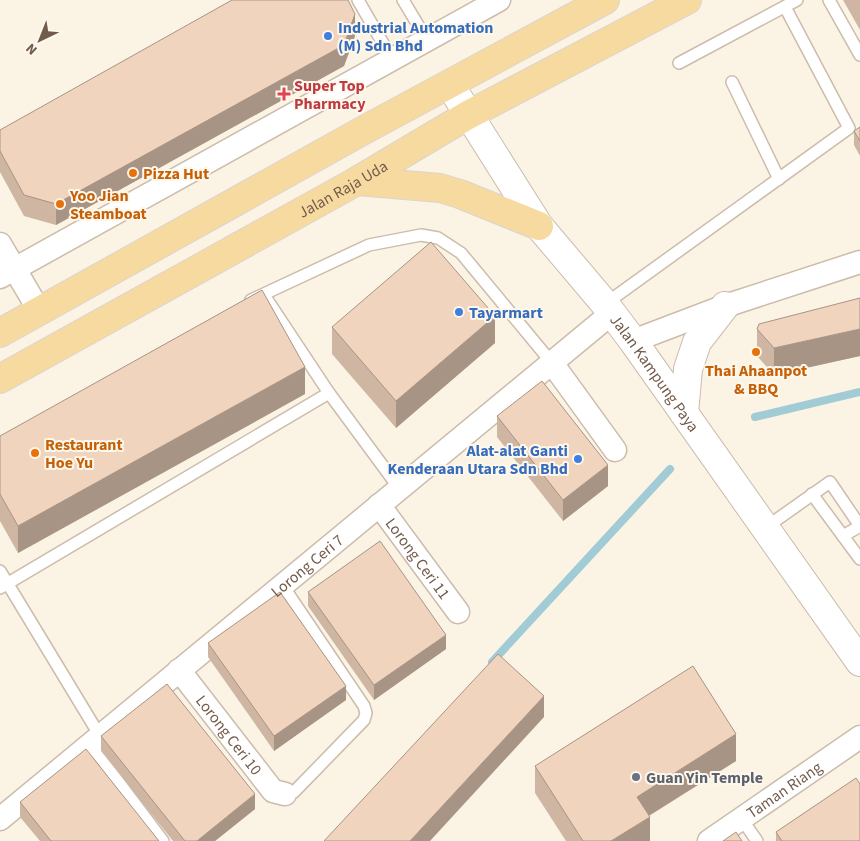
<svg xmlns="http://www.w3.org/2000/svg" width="860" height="841" viewBox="0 0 860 841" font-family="'Source Sans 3',sans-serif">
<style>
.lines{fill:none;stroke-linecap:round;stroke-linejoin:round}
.stream{stroke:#a1cbd5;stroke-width:8}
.service-casing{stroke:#ccbcac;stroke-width:14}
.minor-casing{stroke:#ccbcac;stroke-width:25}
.tertiary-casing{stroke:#ccbcac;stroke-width:30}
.primary-casing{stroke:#dbd4d0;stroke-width:30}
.service{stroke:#fff;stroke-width:11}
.minor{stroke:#fff;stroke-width:22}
.tertiary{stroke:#fff;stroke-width:28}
.primary{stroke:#f7daa0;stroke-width:28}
.wall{fill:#ceb6a3}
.shaded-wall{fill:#a89485}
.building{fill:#f0d4be;stroke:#a89485}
.shop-dot{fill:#3f7fe0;stroke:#fef7eb;stroke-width:2}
.health-dot{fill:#e0444e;stroke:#fef7eb;stroke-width:2}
.food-dot{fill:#e8710a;stroke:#fef7eb;stroke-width:2}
.worship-dot{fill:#6b7280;stroke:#fef7eb;stroke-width:2}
.labels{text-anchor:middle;stroke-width:4;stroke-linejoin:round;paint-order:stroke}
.shop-label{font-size:16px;font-weight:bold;fill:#366cbe;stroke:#fef7eb;text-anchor:start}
.health-label{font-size:16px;font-weight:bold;fill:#be3a42;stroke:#fef7eb;text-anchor:start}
.food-label{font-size:16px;font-weight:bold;fill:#c56008;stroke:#fef7eb;text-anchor:start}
.street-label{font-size:16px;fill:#735b4b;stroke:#fef7eb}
.worship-label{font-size:16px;font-weight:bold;fill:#5b616d;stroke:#fef7eb;text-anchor:start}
</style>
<rect width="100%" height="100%" fill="#fbf4e5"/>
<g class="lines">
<g class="stream">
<polyline points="755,417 860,392"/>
<polyline points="492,662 670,469"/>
</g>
<defs>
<g id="service">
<polyline points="358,0 392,59"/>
<polyline points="403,0 427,40"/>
<polyline points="829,0 860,55"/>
<polyline points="679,63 797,0"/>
<polyline points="732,82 779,179"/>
<polyline points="264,295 329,393 399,488"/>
<polyline points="251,300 369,245 421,235 438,238 461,253 552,363"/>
<polyline points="605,304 849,128 785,7"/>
<polyline points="812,494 843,536"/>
<polyline points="860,526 843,536 860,559"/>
<polyline points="765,528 830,482 860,526"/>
<polyline points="0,571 100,736"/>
<polyline points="283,586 364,706 366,713 364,720 294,792 285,794"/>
<polyline points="0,588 329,393"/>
<polyline points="90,744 163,841"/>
<polyline points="741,818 757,841"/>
</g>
<g id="minor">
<polyline points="0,244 40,312"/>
<polyline points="0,277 499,0"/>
<polyline points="633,341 725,306 860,262"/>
<polyline points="552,363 615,450"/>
<path id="s1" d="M 379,505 L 458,612"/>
<path id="s2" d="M 179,670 L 273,791 L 285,794"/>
<path id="s3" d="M 0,819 L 612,313"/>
<path id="s4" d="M 709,841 L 860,737"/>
</g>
<g id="tertiary">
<path id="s5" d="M 450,85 L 539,226 L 605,304 L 633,341 L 860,662"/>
<polyline points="684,413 688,369 697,342 725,306"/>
</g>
<g id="primary">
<polyline points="357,181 440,188 460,194 539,226"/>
<polyline points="0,333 364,130 605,0"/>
<path id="s6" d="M 0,379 L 357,181 L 468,115 L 687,0"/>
</g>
</defs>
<use href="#service" class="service-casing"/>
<use href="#minor" class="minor-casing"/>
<use href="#tertiary" class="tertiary-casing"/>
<use href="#primary" class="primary-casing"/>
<use href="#service" class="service"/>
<use href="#minor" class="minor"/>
<use href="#tertiary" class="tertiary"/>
<use href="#primary" class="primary"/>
</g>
<g class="wall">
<polygon points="843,0 860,0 860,30"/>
<polygon points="355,36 344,66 56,225 24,216 0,172 0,130"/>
<polygon points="860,127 860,156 854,145 854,131"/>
<polygon points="860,298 860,356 774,375 757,356 757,329"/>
<polygon points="332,327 495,343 396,428 332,354"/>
<polygon points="305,394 18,553 0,521 0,436"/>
<polygon points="497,416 608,486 563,521 497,437"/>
<polygon points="308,592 446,649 374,700 308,606"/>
<polygon points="208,643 346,700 274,751 208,657"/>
<polygon points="101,736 255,809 215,841 173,841 101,751"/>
<polygon points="736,761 649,816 650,841 566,841 535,793 535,766"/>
<polygon points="20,802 159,841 40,841 20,817"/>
<polygon points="776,832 860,841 776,841"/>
</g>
<g class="shaded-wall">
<polygon points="355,14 355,36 344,66 56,225 56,204"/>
<polygon points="495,316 495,343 396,428 396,401"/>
<polygon points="860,329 860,356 774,375 774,348"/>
<polygon points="305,367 305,394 18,553 18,526"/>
<polygon points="608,465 608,486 563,521 563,500"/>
<polygon points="446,635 446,649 374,700 374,685"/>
<polygon points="346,686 346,700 274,751 274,736"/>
<polygon points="544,696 544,717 430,841 410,841"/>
<polygon points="736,734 736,761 637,823 637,797"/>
<polygon points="255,794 255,809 215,841 197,841"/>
<polygon points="650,817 650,841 611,841"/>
</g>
<g class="building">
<polygon points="232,0 348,0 355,14 344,45 56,204 24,195 0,151 0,130"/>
<polygon points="860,127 860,141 854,131"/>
<polygon points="431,242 495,316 396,401 332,327"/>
<polygon points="262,290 305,367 18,526 0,494 0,436"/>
<polygon points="860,298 860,329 774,348 757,329 759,324"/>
<polygon points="542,381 608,465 563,500 497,416"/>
<polygon points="380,541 446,635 374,685 308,592"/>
<polygon points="280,592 346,686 274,736 208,643"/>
<polygon points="498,654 544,696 410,841 324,841"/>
<polygon points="693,666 736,734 637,797 650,817 611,841 583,841 535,766"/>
<polygon points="167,684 255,794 197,841 185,841 101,736"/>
<polygon points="86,749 159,841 51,841 20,802"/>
<polygon points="856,778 860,784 860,841 782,841 776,832"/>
<polygon points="736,832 742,841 723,841"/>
</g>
<g class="shop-dot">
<circle cx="328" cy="36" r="5"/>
<circle cx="459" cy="312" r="5"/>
<circle cx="578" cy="459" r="5"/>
</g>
<path class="health-dot" d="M281.5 86.5h5v5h5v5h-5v5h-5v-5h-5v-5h5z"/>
<g class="food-dot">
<circle cx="133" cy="173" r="5"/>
<circle cx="60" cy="204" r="5"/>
<circle cx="756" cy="352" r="5"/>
<circle cx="35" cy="453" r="5"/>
</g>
<circle class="worship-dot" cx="636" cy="777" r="5"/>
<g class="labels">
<g class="shop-label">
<text x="338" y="33">Industrial Automation<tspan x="338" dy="18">(M) Sdn Bhd</tspan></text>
<text x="469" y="318">Tayarmart</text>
<text x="568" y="456" text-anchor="end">Alat-alat Ganti<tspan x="568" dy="18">Kenderaan Utara Sdn Bhd</tspan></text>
</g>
<g class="health-label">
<text x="294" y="91">Super Top<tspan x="294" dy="18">Pharmacy</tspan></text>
</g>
<g class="food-label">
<text x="143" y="179">Pizza Hut</text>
<text x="70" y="201">Yoo Jian<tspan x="70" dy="18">Steamboat</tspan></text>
<text x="756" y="376" text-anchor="middle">Thai Ahaanpot<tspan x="756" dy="18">&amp; BBQ</tspan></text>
<text x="45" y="450">Restaurant<tspan x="45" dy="18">Hoe Yu</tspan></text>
</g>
<g class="street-label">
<text dy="6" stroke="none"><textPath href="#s6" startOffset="392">Jalan Raja Uda</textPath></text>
<text dy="6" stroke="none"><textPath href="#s5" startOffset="354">Jalan Kampung Paya</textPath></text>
<text dy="6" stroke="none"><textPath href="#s1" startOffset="66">Lorong Ceri 11</textPath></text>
<text dy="6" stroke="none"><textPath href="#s3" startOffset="398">Lorong Ceri 7</textPath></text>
<text dy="6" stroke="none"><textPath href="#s2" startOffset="82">Lorong Ceri 10</textPath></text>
<text dy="6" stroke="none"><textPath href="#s4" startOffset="91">Taman Riang</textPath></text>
</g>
<g class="worship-label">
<text x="646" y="783">Guan Yin Temple</text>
</g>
</g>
<g transform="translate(40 40) rotate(223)" stroke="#fef7eb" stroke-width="4" paint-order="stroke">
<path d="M0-4L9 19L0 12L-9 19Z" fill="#735b4b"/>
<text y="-8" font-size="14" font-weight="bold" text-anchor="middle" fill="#735b4b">N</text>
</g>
</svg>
